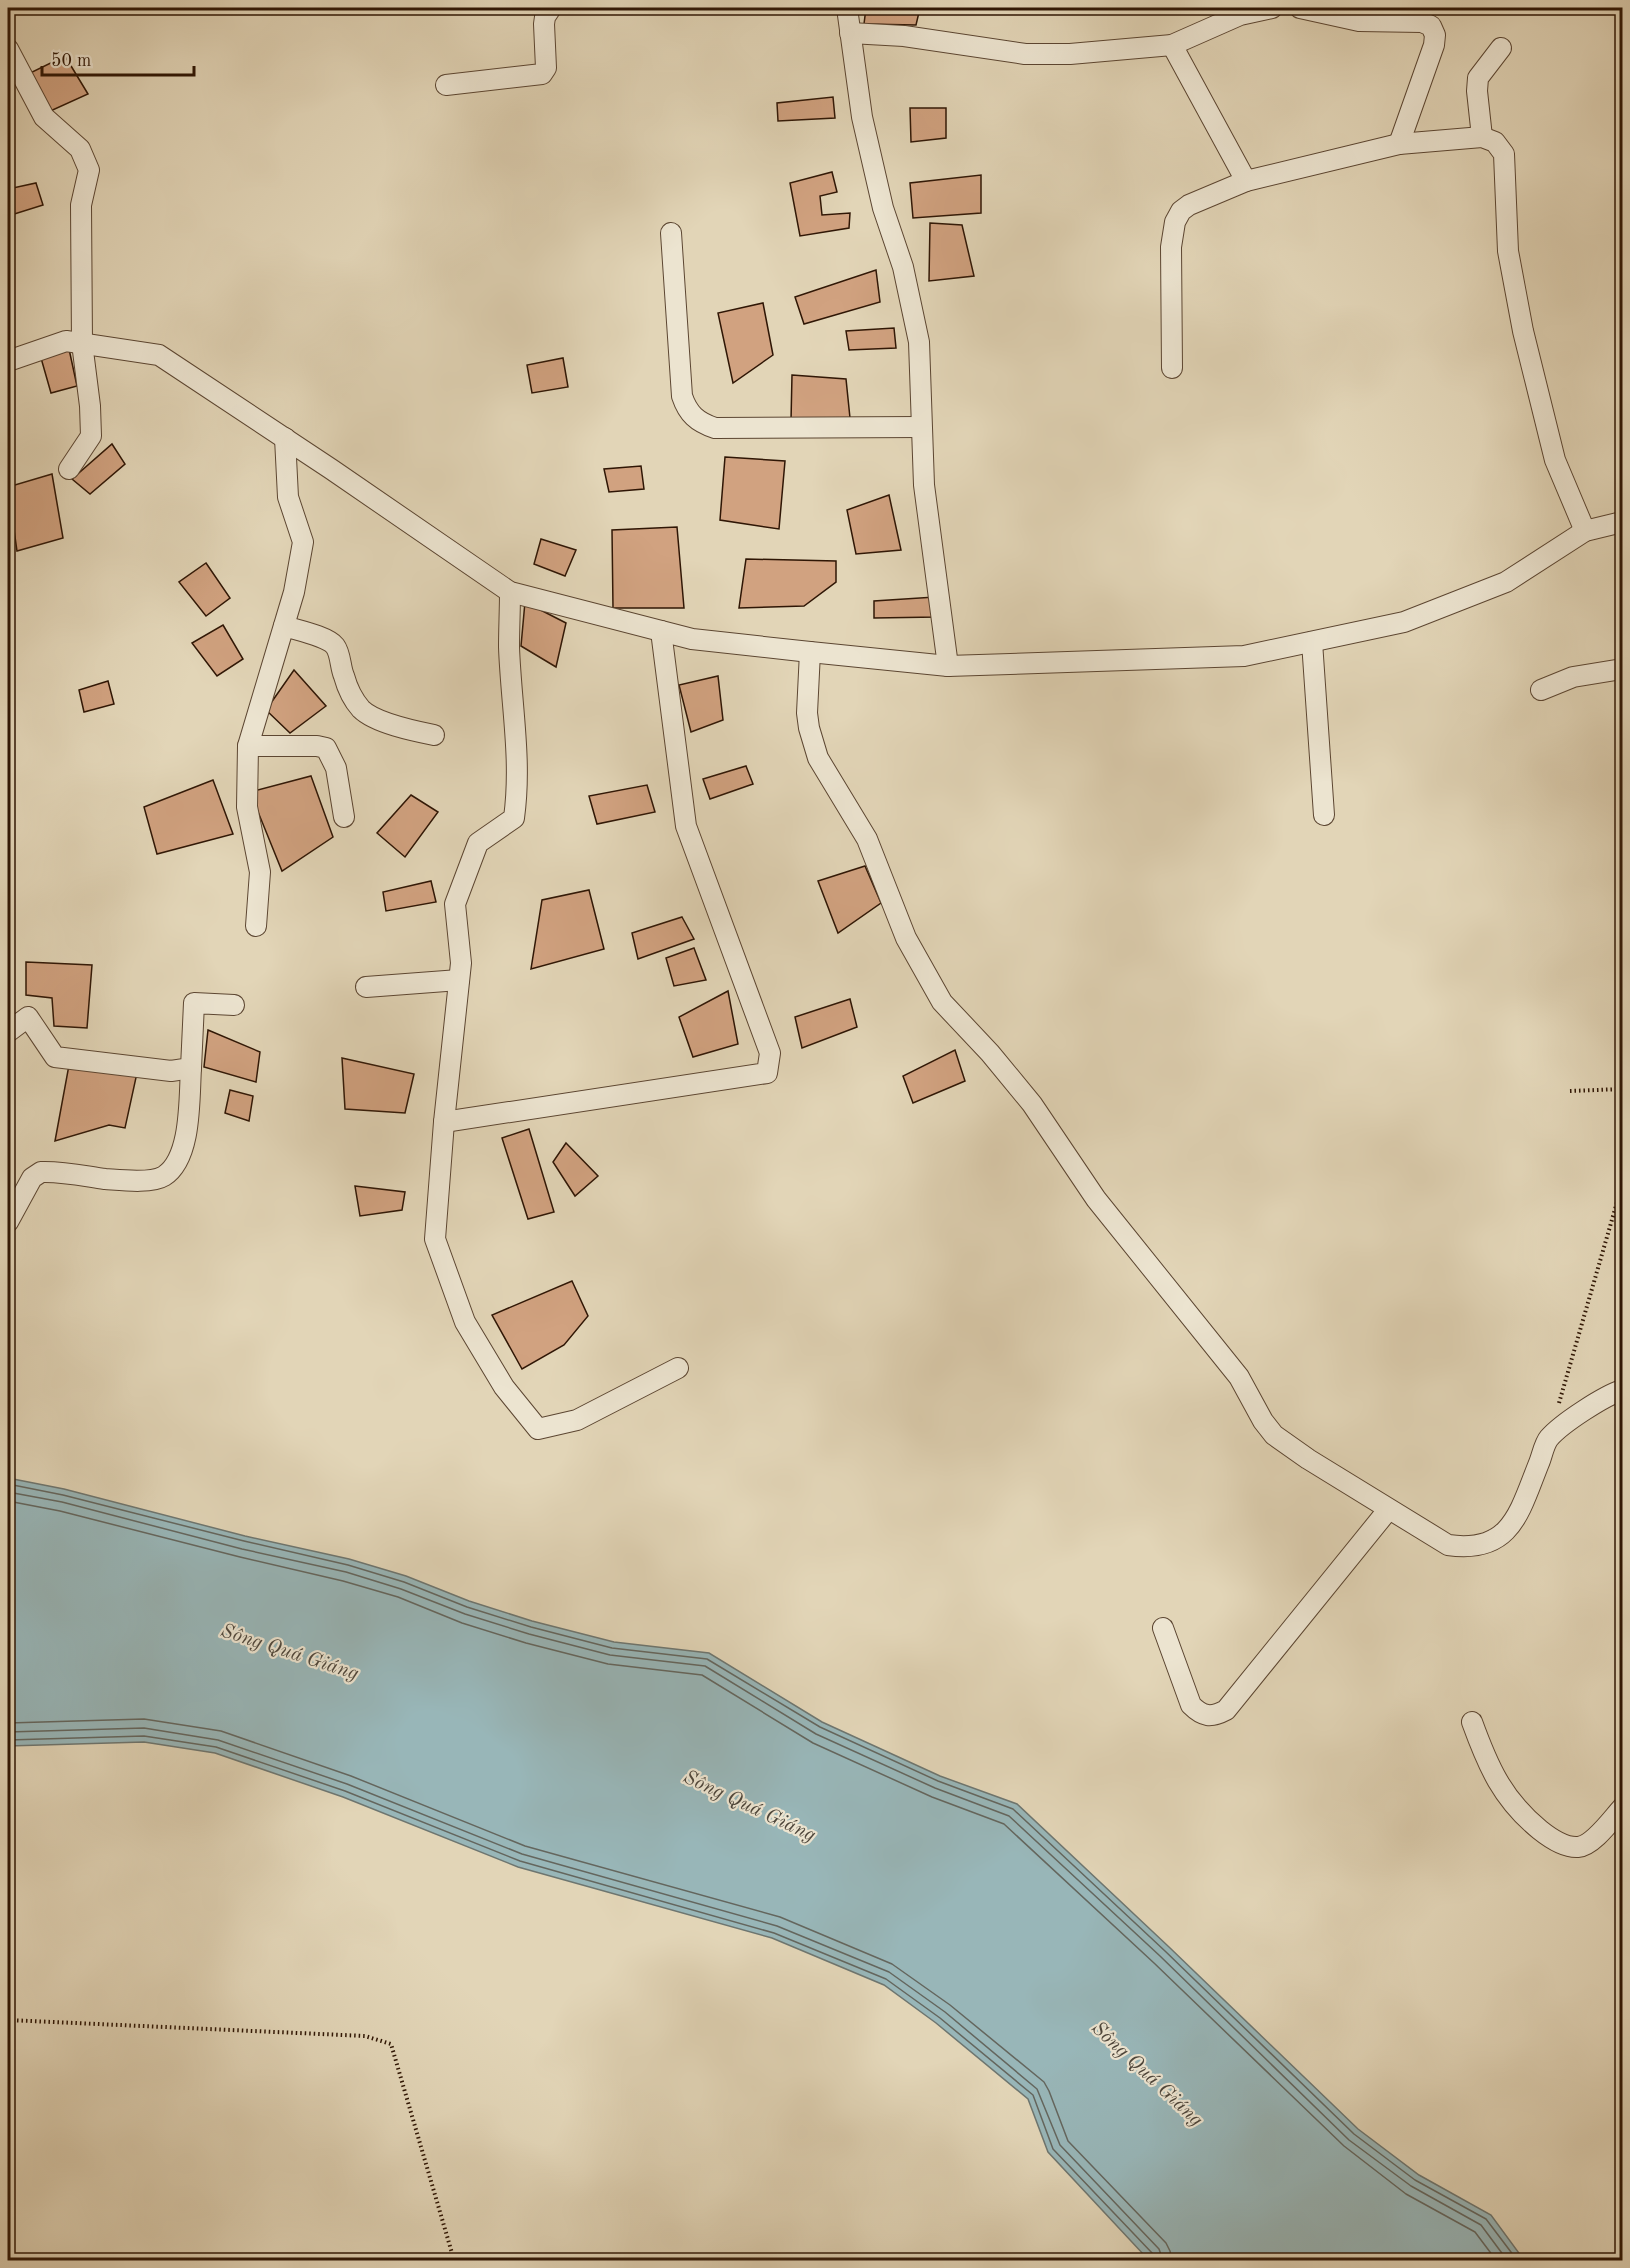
<svg xmlns="http://www.w3.org/2000/svg" width="1630" height="2268" viewBox="0 0 1630 2268" font-family="'Old Standard TT',serif">
<style>
.water{fill:#98b6b8;stroke:#6e7670;stroke-width:1.5}
.lines{fill:none;stroke-linecap:round;stroke-linejoin:round}
.shore{stroke:#64665e;stroke-width:1.5}
.building{fill:#d1a280;stroke:#2f1605;stroke-width:1.5}
.street-casing{stroke:#5c4632;stroke-width:22}
.path{stroke:#2f1605;stroke-width:4;stroke-dasharray:1.5 3;stroke-linecap:butt}
.street{stroke:#ece4d0;stroke-width:20}
.labels{text-anchor:middle;stroke-width:4.5;stroke-linejoin:round;paint-order:stroke}
.water-label{font-size:20px;font-style:italic;fill:#4e463b;stroke:#ece4d0}
</style>
<rect width="100%" height="100%" fill="#e2d5b7"/>
<filter id="stains"><feTurbulence type="fractalNoise" baseFrequency=".00333" numOctaves="4"/><feColorMatrix values="0 0 0 0 .2 0 0 0 0 .09 0 0 0 0 .02 0 0 0 .5 -.17"/></filter>
<radialGradient id="worn" r=".72"><stop offset=".6" stop-color="#630" stop-opacity="0"/><stop offset="1" stop-color="#630" stop-opacity=".3"/></radialGradient>
<polygon class="water" points="8,1478 64,1489 245,1536 349,1559 406,1576 469,1601 532,1621 614,1642 709,1653 822,1722 940,1776 1017,1804 1169,1947 1358,2129 1419,2175 1491,2215 1521,2256 1529,2260 1153,2260 1144,2255 1048,2152 1028,2099 936,2023 884,1985 772,1938 518,1867 343,1797 215,1753 144,1742 8,1746"/>
<g class="lines">
<g class="shore">
<polyline points="8,1484 63,1495 244,1541 348,1565 404,1582 467,1607 531,1627 612,1648 707,1659 820,1727 938,1781 1013,1809 1165,1951 1354,2134 1415,2180 1486,2219 1517,2260"/>
<polyline points="8,1492 62,1502 242,1549 346,1572 401,1589 465,1614 529,1634 610,1655 705,1666 816,1734 935,1788 1009,1816 1160,1956 1349,2140 1411,2186 1481,2225 1507,2260"/>
<polyline points="8,1501 60,1511 240,1557 343,1581 398,1597 462,1623 526,1643 608,1664 702,1675 813,1743 932,1797 1004,1824 1154,1963 1344,2146 1406,2194 1475,2232 1496,2260"/>
<polyline points="8,1723 144,1719 221,1731 351,1776 525,1846 780,1917 892,1964 950,2005 1044,2082 1049,2091 1068,2141 1166,2243 1170,2251 1172,2260"/>
<polyline points="8,1732 144,1728 218,1740 347,1784 522,1854 777,1926 889,1972 945,2012 1037,2089 1060,2145 1159,2249 1163,2260"/>
<polyline points="8,1740 144,1736 216,1747 345,1791 520,1861 774,1933 886,1979 940,2018 1033,2095 1053,2149 1153,2254 1155,2260"/>
</g>
</g>
<g class="building">
<polygon points="866,8 920,8 916,25 864,24"/>
<polygon points="65,56 88,94 46,113 28,74"/>
<polygon points="833,97 835,118 778,121 777,103"/>
<polygon points="910,108 946,108 946,138 911,142"/>
<polygon points="832,172 837,192 820,196 822,215 850,213 849,228 800,236 790,183"/>
<polygon points="981,175 981,213 913,218 910,183"/>
<polygon points="36,183 43,205 8,216 8,189"/>
<polygon points="930,223 962,225 974,276 929,281"/>
<polygon points="876,270 880,302 804,324 795,297"/>
<polygon points="763,303 773,355 733,383 718,313"/>
<polygon points="894,328 896,348 849,350 846,331"/>
<polygon points="69,349 77,386 51,393 41,358"/>
<polygon points="563,358 568,387 532,393 527,365"/>
<polygon points="792,375 846,379 850,418 791,421"/>
<polygon points="112,444 125,464 90,494 72,479"/>
<polygon points="725,457 785,461 779,529 720,520"/>
<polygon points="641,466 644,489 609,492 604,469"/>
<polygon points="52,474 63,538 17,551 8,487"/>
<polygon points="889,495 901,550 856,554 847,510"/>
<polygon points="677,527 684,608 613,608 612,530"/>
<polygon points="541,539 576,550 565,576 534,564"/>
<polygon points="746,559 836,561 836,582 804,606 739,608"/>
<polygon points="206,563 230,598 206,616 179,582"/>
<polygon points="935,597 937,617 874,618 874,601"/>
<polygon points="525,602 566,623 556,667 521,646"/>
<polygon points="223,625 243,659 217,676 192,643"/>
<polygon points="294,670 326,706 290,733 266,710"/>
<polygon points="718,676 723,720 691,732 679,685"/>
<polygon points="108,681 114,704 84,712 79,690"/>
<polygon points="746,766 753,784 710,799 703,779"/>
<polygon points="311,776 333,837 282,871 250,792"/>
<polygon points="213,780 233,834 157,854 144,807"/>
<polygon points="647,785 655,812 597,824 589,796"/>
<polygon points="411,795 438,812 405,857 377,833"/>
<polygon points="865,866 881,903 838,933 818,881"/>
<polygon points="431,881 436,902 386,911 383,892"/>
<polygon points="589,890 604,949 531,969 542,900"/>
<polygon points="682,917 694,939 638,959 632,933"/>
<polygon points="694,948 706,980 674,986 666,958"/>
<polygon points="26,962 92,965 87,1028 54,1026 52,998 26,995"/>
<polygon points="728,991 738,1044 693,1057 679,1017"/>
<polygon points="850,999 857,1027 802,1048 795,1017"/>
<polygon points="208,1030 260,1052 256,1082 204,1067"/>
<polygon points="955,1050 965,1081 913,1103 903,1076"/>
<polygon points="342,1058 414,1074 405,1113 345,1109"/>
<polygon points="69,1065 137,1073 125,1128 109,1125 55,1141"/>
<polygon points="230,1090 253,1096 249,1121 225,1113"/>
<rect x="8" y="1109" width="3" height="22"/>
<polygon points="529,1129 554,1212 528,1219 502,1138"/>
<polygon points="566,1143 598,1176 575,1196 553,1162"/>
<polygon points="355,1186 405,1192 402,1210 360,1216"/>
<polygon points="572,1281 588,1316 564,1345 522,1369 492,1315"/>
</g>
<g class="lines">
<defs>
<g id="street">
<polyline points="847,8 862,117 883,208 903,267 919,342 924,485 948,666"/>
<polyline points="1300,8 1359,21 1422,22 1431,26 1435,35 1434,45 1399,144"/>
<polyline points="850,33 904,36 1025,54 1070,54 1172,45 1240,15 1272,8"/>
<polyline points="1172,45 1246,181"/>
<polyline points="8,49 44,117 80,149 89,170 81,205 82,343 90,406 91,436 69,469"/>
<polyline points="446,85 542,74 546,68 544,24 545,17 551,8"/>
<polyline points="1482,137 1477,91 1478,78 1501,48"/>
<path d="M 671,233 L 682,396 C 688,414 697,422 715,428 L 921,427"/>
<polyline points="8,361 66,341 159,355 331,469 510,592 692,639 810,652 948,666 1244,656 1404,622 1506,582 1585,531 1622,522"/>
<polyline points="1172,368 1171,247 1175,222 1181,211 1189,205 1246,181 1399,144 1482,137 1495,142 1504,154 1508,251 1523,331 1555,460 1585,531"/>
<path d="M 510,592 C 510,610 509,629 509,647 C 511,704 522,760 514,818 L 478,843 L 455,904 L 461,963 L 444,1122 L 435,1239 L 465,1322 L 504,1387 L 538,1429 L 577,1420 L 678,1368"/>
<path d="M 284,626 C 296,630 327,636 335,646 C 341,654 340,667 344,676 C 347,687 353,700 361,709 C 375,723 414,731 434,735"/>
<polyline points="1312,642 1324,815"/>
<path d="M 810,652 L 807,713 L 809,728 L 818,758 L 867,839 L 906,938 L 942,1002 L 990,1053 L 1032,1104 L 1096,1199 L 1239,1377 L 1263,1421 L 1274,1435 L 1308,1459 L 1448,1545 C 1511,1554 1519,1513 1539,1463 C 1542,1456 1544,1444 1549,1438 C 1562,1423 1604,1396 1622,1390"/>
<polyline points="1541,690 1573,677 1622,669"/>
<polyline points="248,746 317,746 326,748 336,768 344,817"/>
<polyline points="256,926 260,872 247,807 248,746 294,592 303,542 288,497 285,438"/>
<polyline points="366,987 459,980"/>
<polyline points="8,1032 28,1017 55,1057 171,1071 191,1068 194,1003 234,1005"/>
<polyline points="444,1122 767,1073 770,1053 686,826 661,631"/>
<path d="M 8,1222 L 32,1178 L 41,1172 C 62,1171 84,1176 105,1179 C 120,1180 151,1184 164,1176 C 192,1158 189,1098 191,1068"/>
<path d="M 1163,1628 L 1191,1705 C 1203,1717 1211,1718 1226,1710 L 1388,1510"/>
<path d="M 1472,1722 C 1488,1766 1502,1799 1540,1830 C 1550,1838 1564,1848 1578,1847 C 1593,1846 1612,1819 1622,1808"/>
</g>
</defs>
<use href="#street" class="street-casing"/>
<g class="path">
<polyline points="1570,1091 1622,1089"/>
<polyline points="1559,1403 1622,1185"/>
<polyline points="8,2020 365,2036 391,2044 454,2260"/>
</g>
<use href="#street" class="street"/>
</g>
<g class="labels">
<g class="water-label">
<text transform="translate(290 1651) rotate(18)" y="7">Sông Quá Giáng</text>
<text transform="translate(750 1805) rotate(25)" y="7">Sông Quá Giáng</text>
<text transform="translate(1148 2073) rotate(43)" y="7">Sông Quá Giáng</text>
</g>
</g>
<rect width="1630" height="2268" fill="none" stroke="#e2d5b7" stroke-width="30"/>
<rect x="9" y="9" width="1612" height="2250" fill="none" stroke="#2f1605" stroke-width="3"/>
<rect x="15" y="15" width="1600" height="2238" fill="none" stroke="#2f1605" stroke-width="1.5"/>
<path d="M42 66v9h152v-9" fill="none" stroke="#2f1605" stroke-width="3"/>
<text x="51" y="66" font-size="18" fill="#2f1605" stroke="#ece4d0" stroke-width="4.5" paint-order="stroke">50 m</text>
<rect width="100%" height="100%" filter="url(#stains)"/>
<rect width="100%" height="100%" fill="url(#worn)"/>
</svg>
